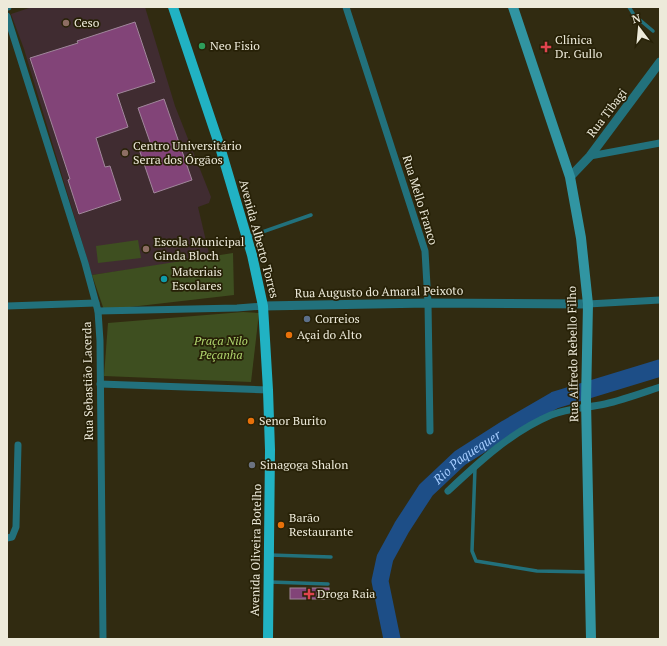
<svg xmlns="http://www.w3.org/2000/svg" width="667" height="646" viewBox="0 0 667 646" font-family="'PT Serif',serif">
<style>
.education{fill:#402c31}
.green{fill:#3e4f20}
.lines{fill:none;stroke-linecap:round;stroke-linejoin:round}
.river{stroke:#1d4e87;stroke-width:17}
.building{fill:#824478;stroke:#a1879b}
.service{stroke:#22717c;stroke-width:3.5}
.minor{stroke:#22717c;stroke-width:7}
.tertiary{stroke:#22717c;stroke-width:9}
.secondary{stroke:#3195a2;stroke-width:10}
.primary{stroke:#21b2c3;stroke-width:10}
.education-dot{fill:#8d6e63;stroke:#272107;stroke-width:1.5}
.leisure-dot{fill:#2e9e5b;stroke:#272107;stroke-width:1.5}
.health-dot{fill:#e0444e;stroke:#272107;stroke-width:1.5}
.culture-dot{fill:#0f9aa8;stroke:#272107;stroke-width:1.5}
.service-dot{fill:#5c6f8a;stroke:#272107;stroke-width:1.5}
.food-dot{fill:#e8710a;stroke:#272107;stroke-width:1.5}
.worship-dot{fill:#6b7280;stroke:#272107;stroke-width:1.5}
.labels{text-anchor:middle;stroke-width:3.5;stroke-linejoin:round;paint-order:stroke}
.poi-label{font-size:12px;fill:#edeada;stroke:#272107;text-anchor:start}
.street-label{font-size:12px;fill:#edeada;stroke:#272107}
.park-label{font-size:12px;font-style:italic;fill:#b0d66e;stroke:#272107}
.water-label{font-size:13px;font-style:italic;fill:#a4ccff;stroke:#272107}
</style>
<rect width="100%" height="100%" fill="#312b11"/>
<polygon class="education" points="32,7 145,7 175,106 211,197 209,203 198,207 210,258 92,275 24,49 11,14"/>
<g class="green">
<polygon points="138,240 141,258 98,263 96,246"/>
<polygon points="233,253 234,295 104,310 92,275"/>
<polygon points="243,312 259,313 251,382 104,376 108,323"/>
</g>
<g class="lines">
<path class="river" id="s1" d="M 392,639 L 380,581 L 385,558 L 402,527 L 426,490 L 460,458 L 507,428 L 555,400 L 660,368"/>
</g>
<g class="building">
<polygon points="135,22 155,82 117,94 128,127 96,138 105,167 110,166 121,200 79,214 68,180 70,179 30,58 78,43 77,41"/>
<polygon points="164,99 192,180 154,193 139,149 151,145 138,108"/>
<rect x="290" y="588" width="39" height="11"/>
</g>
<g class="lines">
<g class="service">
<polyline points="629,7 634,15 653,31"/>
<polyline points="248,237 311,215"/>
<polyline points="475,468 472,551 476,561 537,571 589,572"/>
<polyline points="270,555 331,557"/>
<polyline points="270,582 328,584"/>
</g>
<g class="minor">
<polyline points="7,7 8,7"/>
<polyline points="346,7 425,251 428,303 430,431"/>
<polyline points="7,16 85,263 98,311 100,341 103,639"/>
<polyline points="590,156 660,143"/>
<polyline points="588,304 660,300"/>
<polyline points="7,306 96,303"/>
<polyline points="98,311 237,308 263,306"/>
<polyline points="100,384 268,390"/>
<path d="M 448,491 C 479,462 511,432 551,415 C 568,408 587,408 605,404 C 623,400 642,393 660,387"/>
<polyline points="7,538 12,537 16,527 18,445"/>
</g>
<g class="tertiary">
<polyline points="570,177 590,156 660,62"/>
<polyline points="263,306 428,303 588,304"/>
</g>
<polyline class="secondary" points="513,7 570,177 581,238 588,304 586,401 591,639"/>
<polyline class="primary" points="173,7 220,147 252,255 263,306 268,390 270,450 268,639"/>
</g>
<g class="education-dot">
<circle cx="66" cy="23" r="4"/>
<circle cx="125" cy="153" r="4"/>
<circle cx="146" cy="249" r="4"/>
</g>
<circle class="leisure-dot" cx="202" cy="46" r="4"/>
<g class="health-dot">
<path d="M544 41h4v4h4v4h-4v4h-4v-4h-4v-4h4z"/>
<path d="M307 588h4v4h4v4h-4v4h-4v-4h-4v-4h4z"/>
</g>
<circle class="culture-dot" cx="164" cy="279" r="4"/>
<circle class="service-dot" cx="307" cy="319" r="4"/>
<g class="food-dot">
<circle cx="289" cy="335" r="4"/>
<circle cx="251" cy="421" r="4"/>
<circle cx="281" cy="525" r="4"/>
</g>
<circle class="worship-dot" cx="252" cy="465" r="4"/>
<g class="labels">
<g class="poi-label">
<text x="74" y="27">Ceso</text>
<text x="555" y="44">Clínica<tspan x="555" dy="14">Dr. Gullo</tspan></text>
<text x="210" y="50">Neo Fisio</text>
<text x="133" y="150">Centro Universitário<tspan x="133" dy="14">Serra dos Órgãos</tspan></text>
<text x="154" y="246">Escola Municipal<tspan x="154" dy="14">Ginda Bloch</tspan></text>
<text x="172" y="276">Materiais<tspan x="172" dy="14">Escolares</tspan></text>
<text x="315" y="323">Correios</text>
<text x="297" y="339">Açai do Alto</text>
<text x="259" y="425">Senor Burito</text>
<text x="260" y="469">Sinagoga Shalon</text>
<text x="289" y="522">Barão<tspan x="289" dy="14">Restaurante</tspan></text>
<text x="317" y="598">Droga Raia</text>
</g>
<g class="street-label">
<text transform="translate(607 113) rotate(-53)" y="4">Rua Tibagi</text>
<text transform="translate(420 200) rotate(73)" y="4">Rua Mello Franco</text>
<text transform="translate(259 239) rotate(75)" y="4">Avenida Alberto Torres</text>
<text transform="translate(379 292) rotate(-1)" y="4">Rua Augusto do Amaral Peixoto</text>
<text transform="translate(573 354) rotate(-91)" y="4">Rua Alfredo Rebello Filho</text>
<text transform="translate(88 381) rotate(-91)" y="4">Rua Sebastião Lacerda</text>
<text transform="translate(256 550) rotate(-89)" y="4">Avenida Oliveira Botelho</text>
</g>
<g class="park-label">
<text x="221" y="345">Praça Nilo<tspan x="221" dy="14">Peçanha</tspan></text>
</g>
<g class="water-label">
<text dy="5" stroke="none"><textPath href="#s1" startOffset="215">Rio Paquequer</textPath></text>
</g>
</g>
<rect width="667" height="646" fill="none" stroke="#edeada" stroke-width="16"/>
<g transform="translate(639 28) rotate(344)" stroke="#272107" stroke-width="3" paint-order="stroke">
<path d="M0-3L7 15L0 10L-7 15Z" fill="#edeada"/>
<text y="-6" font-size="11" font-weight="bold" text-anchor="middle" fill="#edeada">N</text>
</g>
</svg>
